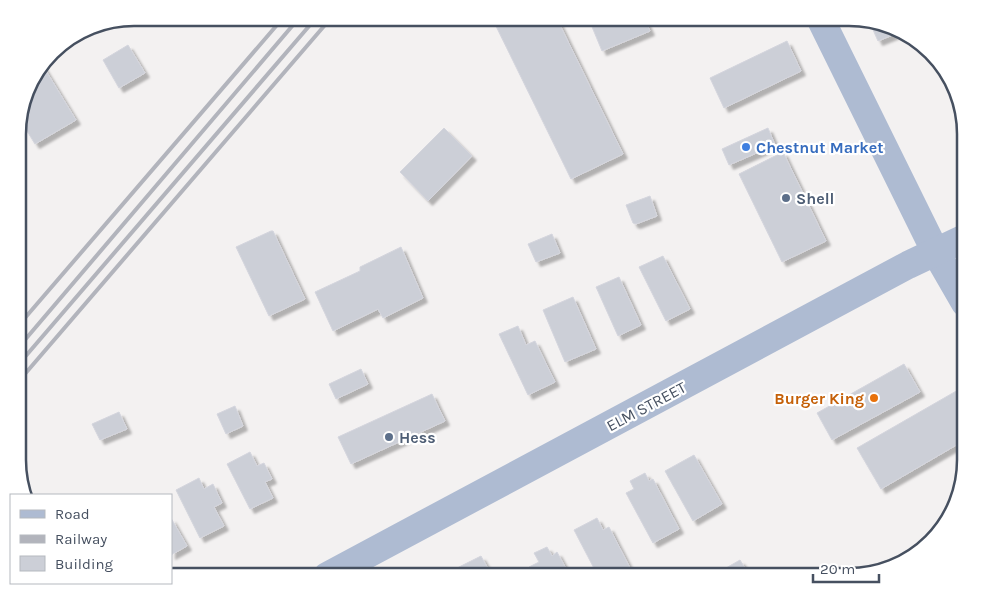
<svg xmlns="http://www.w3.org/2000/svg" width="983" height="594" viewBox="0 0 983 594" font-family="Karla,sans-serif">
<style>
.building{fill:#cccfd7;stroke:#d4d5dd;filter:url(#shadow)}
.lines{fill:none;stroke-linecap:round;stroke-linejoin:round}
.major{stroke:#aebbd2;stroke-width:28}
.rail{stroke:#b2b4bc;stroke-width:4}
.shop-dot{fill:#3f7fe0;stroke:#fff;stroke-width:2}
.service-dot{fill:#5c6f8a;stroke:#fff;stroke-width:2}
.food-dot{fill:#e8710a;stroke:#fff;stroke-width:2}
.labels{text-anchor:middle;stroke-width:4.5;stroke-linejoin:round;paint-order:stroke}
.shop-label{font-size:16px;font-weight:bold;fill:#366cbe;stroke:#fff;text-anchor:start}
.service-label{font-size:16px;font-weight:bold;fill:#4e5e75;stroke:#fff;text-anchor:start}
.food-label{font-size:16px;font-weight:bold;fill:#c56008;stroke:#fff;text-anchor:end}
.street-label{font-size:16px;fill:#465060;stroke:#fff}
.rim{fill:none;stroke:#465060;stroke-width:2.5}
</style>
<defs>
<filter id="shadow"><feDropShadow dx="4.5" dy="4.5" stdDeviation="1" flood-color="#0004"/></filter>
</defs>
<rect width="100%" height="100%" fill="#f3f1f1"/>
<g class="building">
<polygon points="492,18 566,18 558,21 623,154 571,179"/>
<polygon points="601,18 644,18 650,31 602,51 590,22"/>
<polygon points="870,23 900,32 878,41"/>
<polygon points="787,41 801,71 724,108 710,78"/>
<polygon points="128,45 145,73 119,88 103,60"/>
<polygon points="43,66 76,120 35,144 19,118 30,83"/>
<polygon points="951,80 958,103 948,82"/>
<polygon points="444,128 472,156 428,201 400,172"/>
<polygon points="768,128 775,145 729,165 722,149"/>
<polygon points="783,152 826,241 782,262 739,174"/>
<polygon points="650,196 657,216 636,224 633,223 626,205"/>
<polygon points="271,231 273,231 305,299 269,316 236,247"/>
<polygon points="552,234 560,253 536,262 528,244"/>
<polygon points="401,247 423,298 383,318 378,309 333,331 315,292 360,271 360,267"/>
<polygon points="663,256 690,309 666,321 639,267"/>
<polygon points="619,277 641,325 618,336 596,287"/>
<polygon points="573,297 596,349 565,362 543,310"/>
<polygon points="518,326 526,345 535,341 555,382 528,395 499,334"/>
<polygon points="904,364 920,392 832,440 817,413"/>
<polygon points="361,369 368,384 336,399 329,384"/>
<polygon points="965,386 965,440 881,489 857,448"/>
<polygon points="432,394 445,421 351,464 338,437"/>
<polygon points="235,406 243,426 226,434 217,414"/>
<polygon points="119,412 127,429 100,440 92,424"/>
<polygon points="250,452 257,466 264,463 272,479 265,482 273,498 250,509 227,464"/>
<polygon points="694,455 722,504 693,521 665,471"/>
<polygon points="645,473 649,481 653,479 679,529 653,543 626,493 634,489 630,481"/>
<polygon points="199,478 204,489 213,484 222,503 214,507 224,526 200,538 176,490"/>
<polygon points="171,518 187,546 171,555"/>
<polygon points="597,518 603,530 609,527 630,568 614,576 598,576 574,530"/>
<polygon points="547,547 552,556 557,552 570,576 534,576 529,567 539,562 534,553"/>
<polygon points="481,556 492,576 457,576 453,570"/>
<polygon points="740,560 750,576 712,576"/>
</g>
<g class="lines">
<g class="major">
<polyline points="820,18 935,251 965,303"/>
<polyline points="327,576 908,265 965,238"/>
</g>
<g class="rail">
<polyline points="18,326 283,18"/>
<polyline points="18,348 299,18"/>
<polyline points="18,365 316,18"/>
<polyline points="18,382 331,18"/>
</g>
</g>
<circle class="shop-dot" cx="746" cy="147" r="5"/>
<g class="service-dot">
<circle cx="786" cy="198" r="5"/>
<circle cx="389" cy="437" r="5"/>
</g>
<circle class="food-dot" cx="874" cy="398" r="5"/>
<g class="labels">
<g class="shop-label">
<text x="756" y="153">Chestnut Market</text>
</g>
<g class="service-label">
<text x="796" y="204">Shell</text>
<text x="399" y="443">Hess</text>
</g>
<g class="food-label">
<text x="864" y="404">Burger King</text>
</g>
<g class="street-label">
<text transform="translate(646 406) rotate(-28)" y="6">ELM STREET</text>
</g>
</g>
<path d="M0 0H983V594H0ZM134 26H849A108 108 0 0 1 957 134V460A108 108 0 0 1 849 568H134A108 108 0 0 1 26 460V134A108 108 0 0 1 134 26Z" fill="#fff" fill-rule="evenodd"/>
<path class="rim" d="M134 26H849A108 108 0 0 1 957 134V460A108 108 0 0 1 849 568H134A108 108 0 0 1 26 460V134A108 108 0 0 1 134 26Z"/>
<rect x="10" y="494" width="162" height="90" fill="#ffffff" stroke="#b5b9bf"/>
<rect x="20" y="510" width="25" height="8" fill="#aebbd2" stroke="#b5b9bf"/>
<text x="55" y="519" font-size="15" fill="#465060">Road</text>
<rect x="20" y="535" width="25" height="8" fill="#b2b4bc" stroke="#b5b9bf"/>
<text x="55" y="544" font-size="15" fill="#465060">Railway</text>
<rect x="20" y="556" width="25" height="15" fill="#cccfd7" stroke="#b5b9bf"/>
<text x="55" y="569" font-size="15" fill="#465060">Building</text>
<path d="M813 574v8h66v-8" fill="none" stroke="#465060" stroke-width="2.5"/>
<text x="820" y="574" font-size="15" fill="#465060" stroke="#ffffff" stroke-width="4" paint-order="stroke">20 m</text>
</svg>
